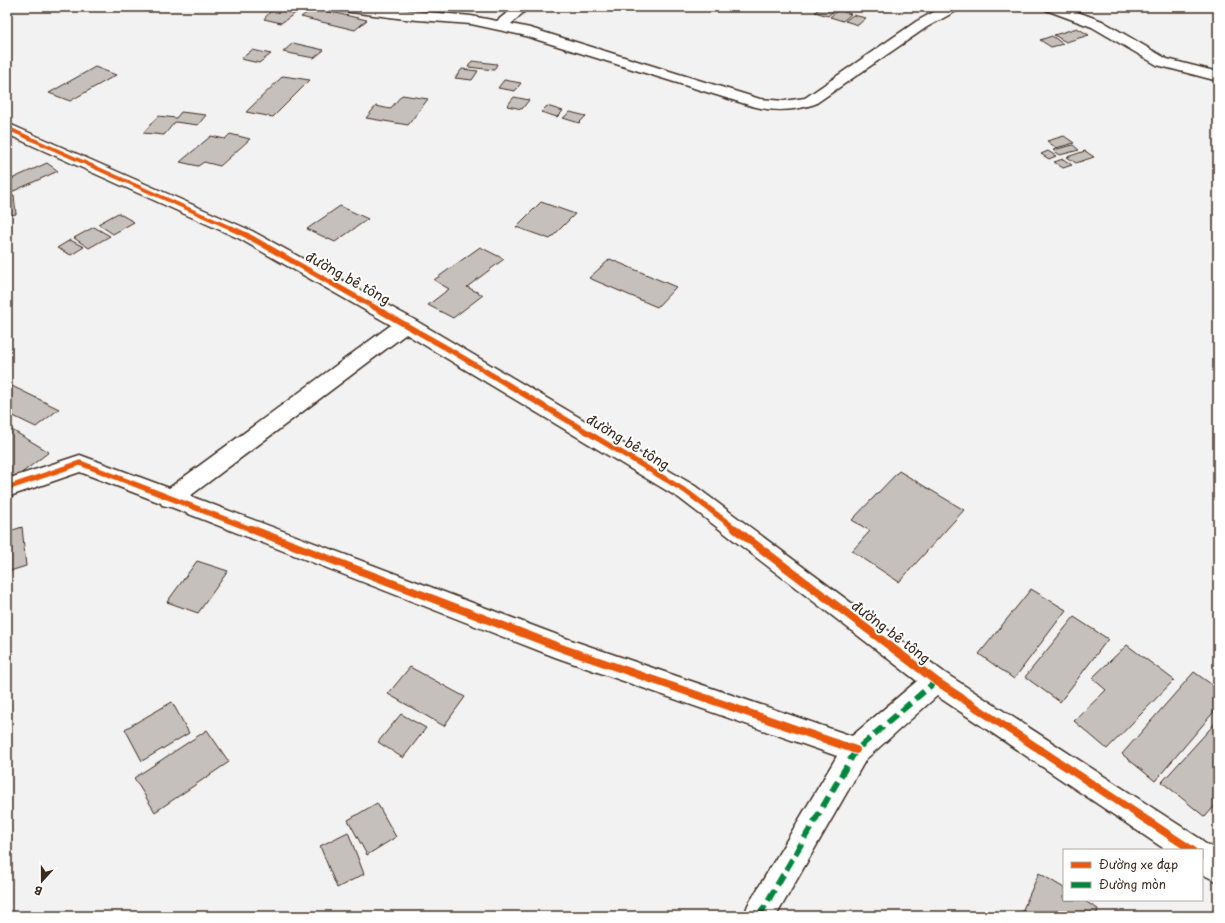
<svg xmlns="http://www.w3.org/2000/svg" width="1225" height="923" viewBox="0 0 1225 923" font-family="'Playpen Sans',sans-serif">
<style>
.building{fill:#c6c0bd;stroke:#3b2a1e}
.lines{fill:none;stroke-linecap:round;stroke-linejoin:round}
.minor-casing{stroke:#3b2a1e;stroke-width:3}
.minor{fill:#fff;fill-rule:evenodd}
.quiet{stroke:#00873e;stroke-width:6;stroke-dasharray:12 6;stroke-linecap:butt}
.cycleway-far2-casing{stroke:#fff;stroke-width:6}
.cycleway-far1-casing{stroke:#fff;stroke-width:8}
.cycleway-casing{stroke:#fff;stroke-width:10}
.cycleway-far2{stroke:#e8590c;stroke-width:4}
.cycleway-far1{stroke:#e8590c;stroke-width:5.5}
.cycleway{stroke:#e8590c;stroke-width:8}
.labels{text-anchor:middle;stroke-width:4;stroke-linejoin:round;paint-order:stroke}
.street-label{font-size:14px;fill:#3b2a1e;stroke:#fff}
</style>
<rect width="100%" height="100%" fill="#f3f2f2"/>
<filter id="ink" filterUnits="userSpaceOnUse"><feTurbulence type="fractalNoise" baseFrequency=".025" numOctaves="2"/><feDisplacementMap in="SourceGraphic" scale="8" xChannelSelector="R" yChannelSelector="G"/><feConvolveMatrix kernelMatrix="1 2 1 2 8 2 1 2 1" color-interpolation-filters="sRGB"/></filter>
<g filter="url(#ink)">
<g class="building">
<polygon points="274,7 300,10 281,23 264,19"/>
<polygon points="821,7 828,7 836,9 828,16 815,12"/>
<polygon points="313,8 367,20 355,30 301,17"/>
<polygon points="838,10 851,14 843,21 830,17"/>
<polygon points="853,15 866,18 858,25 845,21"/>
<polygon points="1077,28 1089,35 1066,42 1054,35"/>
<polygon points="1052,36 1063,44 1051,47 1040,40"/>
<polygon points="293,43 324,50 314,58 283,52"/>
<polygon points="252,50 271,54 259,63 241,59"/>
<polygon points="472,61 497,64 494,70 468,67"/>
<polygon points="95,67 116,75 70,101 49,93"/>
<polygon points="462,69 478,71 472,80 455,78"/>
<polygon points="283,76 310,80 273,117 246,112"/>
<polygon points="504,80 521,83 515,91 498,88"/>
<polygon points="402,95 428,99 408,125 366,118 376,106 390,109"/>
<polygon points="514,97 529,100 522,109 507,106"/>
<polygon points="547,106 563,111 557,117 541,112"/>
<polygon points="181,112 206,115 198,125 175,122 164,135 143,133 158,116 176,118"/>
<polygon points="570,112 586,116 579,123 563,118"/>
<polygon points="230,134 250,139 220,166 204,162 198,166 180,162 211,136 225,139"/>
<polygon points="1064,136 1074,143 1056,148 1047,141"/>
<polygon points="1073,145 1079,150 1060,155 1053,150"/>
<polygon points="1048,151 1056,156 1049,159 1041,154"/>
<polygon points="1085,151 1094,157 1076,163 1067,157"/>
<polygon points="1063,159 1072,165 1063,168 1054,162"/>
<polygon points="47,163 58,171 7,194 7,181"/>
<polygon points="14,195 16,214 7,216 7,196"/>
<polygon points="541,202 575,214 550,239 516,227"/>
<polygon points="340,206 368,219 335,242 307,229"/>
<polygon points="118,213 134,222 113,234 98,224"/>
<polygon points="94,227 110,236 89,248 74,238"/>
<polygon points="70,240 84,247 71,255 57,248"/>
<polygon points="480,247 504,259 467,287 483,295 453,318 428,305 449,289 434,280"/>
<polygon points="610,259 676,287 657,307 589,278"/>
<polygon points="12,386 59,409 36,427 7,413 7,390"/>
<polygon points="7,427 49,452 15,478 7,473"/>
<polygon points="899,471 964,510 899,582 852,551 870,531 852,520"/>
<polygon points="22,527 26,566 7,572 7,532"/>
<polygon points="197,561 228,571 198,613 167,602"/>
<polygon points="1031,589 1066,610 1014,679 979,654"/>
<polygon points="1074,617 1108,639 1060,702 1025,677"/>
<polygon points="1127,645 1174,680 1107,749 1074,721 1106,690 1092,678"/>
<polygon points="410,667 465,697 444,726 388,694"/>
<polygon points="1194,672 1218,689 1218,707 1155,781 1122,754"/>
<polygon points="172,702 189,733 142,761 125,729"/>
<polygon points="401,714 426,728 403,758 378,742"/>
<polygon points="1218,720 1218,802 1205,817 1162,782"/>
<polygon points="207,730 229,762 155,812 134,778"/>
<polygon points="377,803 396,837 367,855 348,820"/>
<polygon points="348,832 364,874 337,888 320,846"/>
<polygon points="1039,873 1064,888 1064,900 1083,900 1098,909 1096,916 1020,916"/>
</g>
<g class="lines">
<defs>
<g id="minor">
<path d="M 336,7 L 375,7 L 471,16 L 497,21 L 514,7 L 529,7 L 511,24 L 530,28 L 760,99 L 784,101 L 805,98 L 917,21 L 943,7 L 960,7 L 958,10 L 927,27 L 815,104 C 794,111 774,112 752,106 L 522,35 L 471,24 L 405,19 L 343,11 L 338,10 Z"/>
<polygon points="1044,7 1064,7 1102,21 1167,59 1218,72 1218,81 1157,65 1092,27 1046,10"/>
<path d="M 7,123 L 252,231 L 413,319 L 695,486 L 945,673 L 1202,840 L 1204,843 L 1218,850 L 1218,882 L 1202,874 L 1202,850 L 1166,850 L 937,696 L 866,759 L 776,916 L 744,916 L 748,905 L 837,756 L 555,657 L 171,507 L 162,505 L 161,503 L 80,472 L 7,497 L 7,479 L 80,455 L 169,488 L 391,325 L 240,239 L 7,134 ZM 406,334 L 679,498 L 917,681 L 852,736 L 568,639 L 190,496 Z"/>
</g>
</defs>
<use href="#minor" class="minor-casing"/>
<use href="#minor" class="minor"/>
<polyline class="quiet" points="759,916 856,750 936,681"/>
<defs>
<polyline id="cycleway-far2" points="7,128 233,229"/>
<g id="cycleway-far1">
<polyline points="231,228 246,235 450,350 687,492 737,530"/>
<polyline points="7,488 80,463 253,530"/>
</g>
<g id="cycleway">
<polyline points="251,529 564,649 856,750"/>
<polyline points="735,529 936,681 1192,850"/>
</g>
</defs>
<use href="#cycleway-far2" class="cycleway-far2-casing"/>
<use href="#cycleway-far1" class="cycleway-far1-casing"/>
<use href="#cycleway" class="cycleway-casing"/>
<use href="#cycleway-far2" class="cycleway-far2"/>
<use href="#cycleway-far1" class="cycleway-far1"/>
<use href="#cycleway" class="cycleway"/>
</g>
</g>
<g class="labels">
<g class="street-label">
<text transform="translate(348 278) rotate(29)" y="5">đường bê tông</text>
<text transform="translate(628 442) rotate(31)" y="5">đường bê tông</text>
<text transform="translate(891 632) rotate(37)" y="5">đường bê tông</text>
</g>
</g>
<rect width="1225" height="923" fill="none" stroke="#fff" stroke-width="24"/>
<rect x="12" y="12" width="1201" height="899" fill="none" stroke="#3b2a1e" stroke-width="1.5" filter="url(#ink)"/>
<rect x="1063" y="849" width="140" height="52" fill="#ffffff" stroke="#b1aaa5"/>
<rect x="1071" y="862" width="20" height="6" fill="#e8590c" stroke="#b1aaa5"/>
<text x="1099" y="869" font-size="12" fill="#3b2a1e">Đường xe đạp</text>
<rect x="1071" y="882" width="20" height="6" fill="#00873e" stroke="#b1aaa5"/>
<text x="1099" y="889" font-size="12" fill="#3b2a1e">Đường mòn</text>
<g transform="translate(42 881) rotate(201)" stroke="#ffffff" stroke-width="3" paint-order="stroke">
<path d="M0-3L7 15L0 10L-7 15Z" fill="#3b2a1e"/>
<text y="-6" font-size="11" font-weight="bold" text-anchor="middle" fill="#3b2a1e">B</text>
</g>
</svg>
